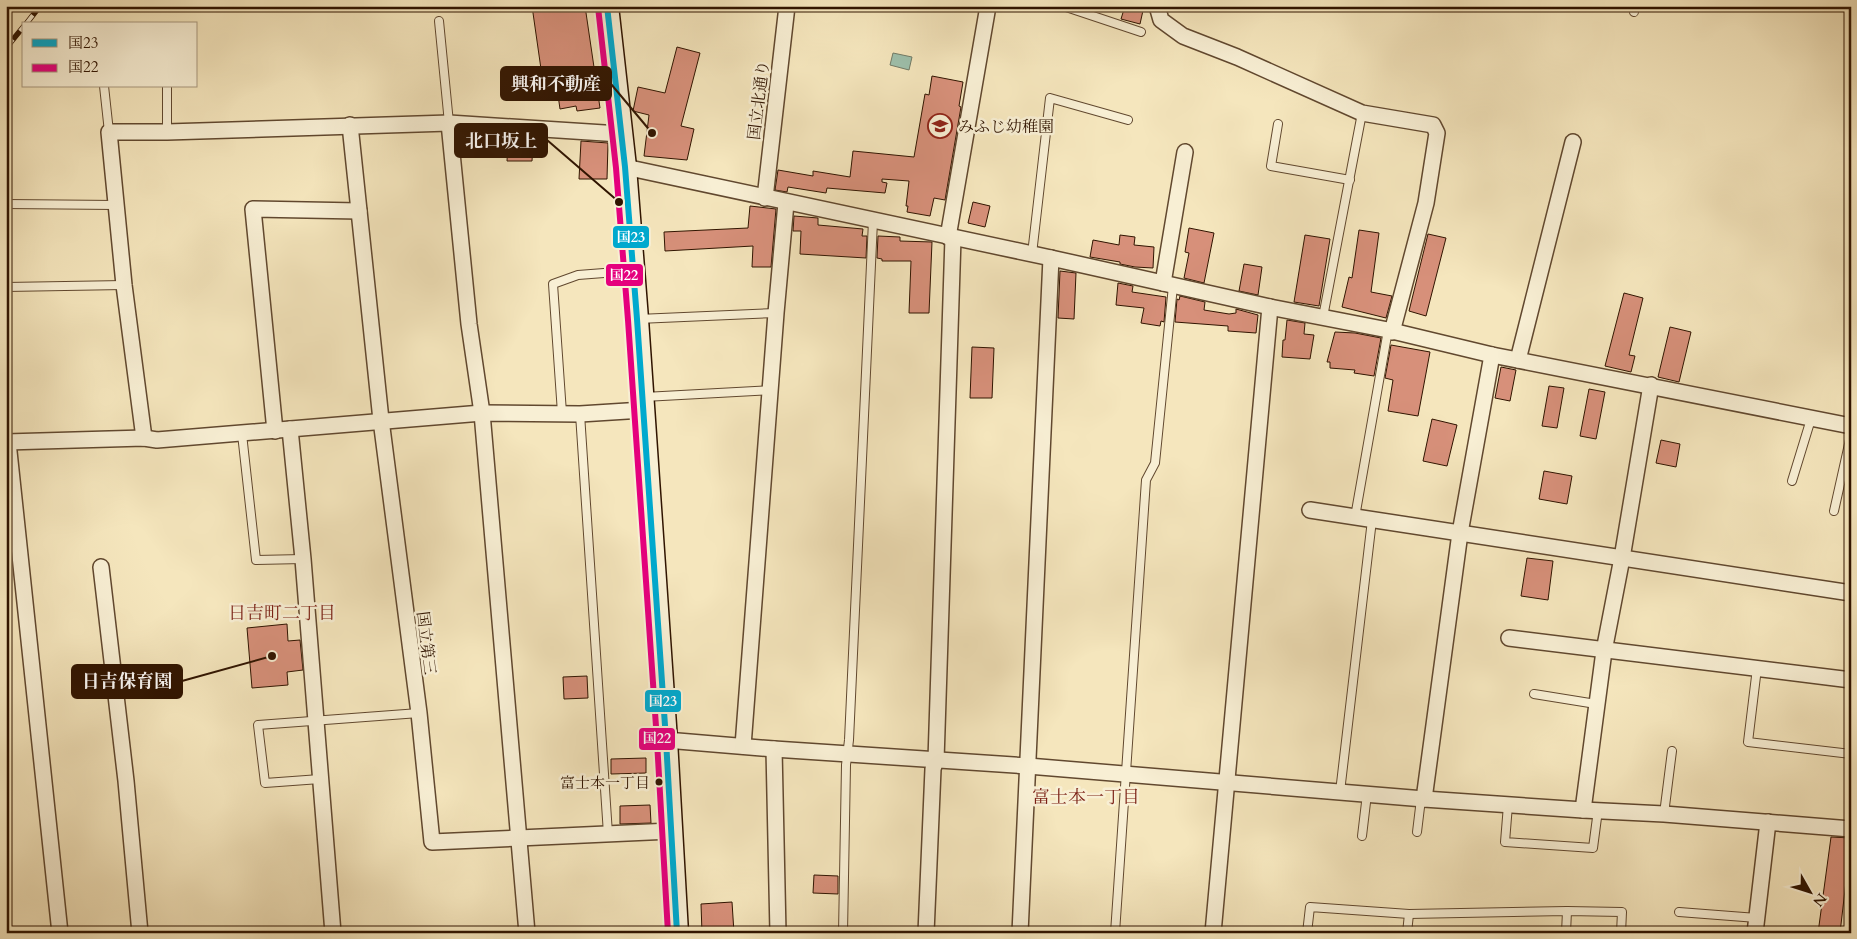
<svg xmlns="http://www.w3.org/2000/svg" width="1857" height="939" viewBox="0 0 1857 939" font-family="Cardo,'Noto Serif JP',serif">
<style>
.water{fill:#9dc0ac;stroke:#717b67}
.building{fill:#d7907a;stroke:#301400}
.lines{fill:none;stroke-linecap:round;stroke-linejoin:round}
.lane-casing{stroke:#61482f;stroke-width:10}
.street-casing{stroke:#61482f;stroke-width:18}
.secondary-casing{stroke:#301400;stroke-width:25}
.lane{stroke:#f8efd4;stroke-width:8}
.street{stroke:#f8efd4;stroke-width:15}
.secondary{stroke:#f8efd4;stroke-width:22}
.rail-casing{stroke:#301400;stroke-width:5.5}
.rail{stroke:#f8efd4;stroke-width:4;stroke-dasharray:11;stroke-linecap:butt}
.bus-1-casing{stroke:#f8efd4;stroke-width:10}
.bus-2-casing{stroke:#f8efd4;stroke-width:10}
.bus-1{stroke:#00a9ce;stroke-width:6}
.bus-2{stroke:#e5007d;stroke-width:6}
.bus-dot{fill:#301400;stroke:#f8efd4;stroke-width:2}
.labels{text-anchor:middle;stroke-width:5;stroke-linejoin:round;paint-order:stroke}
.bus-label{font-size:15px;fill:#301400;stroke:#f8efd4;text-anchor:end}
.street-label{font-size:16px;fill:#301400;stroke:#f8efd4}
.poi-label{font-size:16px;fill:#301400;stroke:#f8efd4;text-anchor:start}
.neighbourhood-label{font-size:18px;fill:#7a1f14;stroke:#f8efd4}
.leader{fill:none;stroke:#301400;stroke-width:2}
.callout-dot{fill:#301400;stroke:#f8efd4;stroke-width:2}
.callout{fill:#301400;stroke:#301400;stroke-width:2}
.callout-label{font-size:18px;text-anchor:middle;font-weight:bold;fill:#fff}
.line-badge{stroke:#f8efd4;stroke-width:2}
.badge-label{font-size:14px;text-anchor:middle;font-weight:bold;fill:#fff}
</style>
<rect width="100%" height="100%" fill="#f5e6bd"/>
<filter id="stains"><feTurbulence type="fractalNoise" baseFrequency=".004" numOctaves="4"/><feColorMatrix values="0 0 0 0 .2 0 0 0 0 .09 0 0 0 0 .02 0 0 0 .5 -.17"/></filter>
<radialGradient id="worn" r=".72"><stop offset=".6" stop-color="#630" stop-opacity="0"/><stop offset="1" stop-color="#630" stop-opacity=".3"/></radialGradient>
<polygon class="water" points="893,53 912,57 909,70 890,65"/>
<g class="building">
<polygon points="532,6 585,6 600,108 577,111 576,106 560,109 558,95 545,97"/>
<polygon points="1125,6 1144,6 1140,24 1121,19"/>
<polygon points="677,47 700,53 681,126 694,129 687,160 644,156 649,115 633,111 638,87 665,93"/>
<polygon points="932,76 963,82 959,106 961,107 945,200 934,198 930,216 907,212 908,206 906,206 909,181 882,179 882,182 887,183 885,193 827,188 826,193 788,187 787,192 775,190 778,170 813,176 813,171 850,177 853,151 914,157 925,94 929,95"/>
<polygon points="581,141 608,143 607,179 579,179"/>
<polygon points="508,142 533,143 532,161 507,161"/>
<polygon points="973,202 990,206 985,227 968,223"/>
<polygon points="750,206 776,209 771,267 752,267 753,246 665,251 664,232 748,228"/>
<polygon points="794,216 818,218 818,225 863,229 862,236 867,236 866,258 800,254 801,231 793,231"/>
<polygon points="1189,228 1214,233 1204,283 1184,278 1189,253 1185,252"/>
<polygon points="1359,230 1379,233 1371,292 1392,296 1386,318 1342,307 1349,277 1352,278"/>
<polygon points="1428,234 1446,238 1426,316 1409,311"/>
<polygon points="1120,235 1135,237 1134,245 1154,247 1153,268 1135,267 1120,264 1120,262 1090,257 1093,240 1119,245"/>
<polygon points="1305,235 1330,239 1319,306 1294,302"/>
<polygon points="878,236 900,237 900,241 932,242 929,313 909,313 911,261 882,261 882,259 877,258"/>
<polygon points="1244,264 1262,267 1258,295 1239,291"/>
<polygon points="1060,271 1076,273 1074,319 1058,318"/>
<polygon points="1118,283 1133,286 1132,292 1166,297 1164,322 1161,321 1160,326 1141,323 1144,308 1116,305"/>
<polygon points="1624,293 1643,298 1629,355 1635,356 1631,372 1605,366"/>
<polygon points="1180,296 1205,302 1204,310 1229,314 1236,313 1236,309 1258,315 1256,333 1228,331 1228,326 1175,322 1177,299 1179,300"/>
<polygon points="1287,320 1305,323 1304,334 1314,335 1310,359 1282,357 1283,340 1285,340"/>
<polygon points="1670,327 1691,332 1679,382 1658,377"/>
<polygon points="1335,332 1355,333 1381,338 1374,376 1354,373 1355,370 1330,368 1330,362 1327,362"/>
<polygon points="1391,345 1430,352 1418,416 1388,411 1393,380 1385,378"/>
<polygon points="972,347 994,348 992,398 970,398"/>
<polygon points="1501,367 1516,370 1510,401 1495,398"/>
<polygon points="1549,386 1564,388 1557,428 1542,426"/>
<polygon points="1589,389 1605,392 1596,439 1580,436"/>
<polygon points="1432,419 1457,425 1447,466 1423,461"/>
<polygon points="1661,440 1680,444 1676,467 1656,463"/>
<polygon points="1544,471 1572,476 1567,504 1539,499"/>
<polygon points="1527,558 1553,561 1548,600 1521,596"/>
<polygon points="287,624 288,641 300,640 303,670 287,672 288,685 252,688 247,628"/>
<polygon points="587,676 588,698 564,699 563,677"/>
<polygon points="646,758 646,773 611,774 611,759"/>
<polygon points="650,805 651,823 620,824 620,806"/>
<polygon points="1831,837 1851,838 1840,933 1818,933"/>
<polygon points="814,875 838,876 838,894 813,893"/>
<polygon points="732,902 734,933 702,933 701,904"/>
</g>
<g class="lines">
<defs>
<g id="lane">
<polyline points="1063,6 1141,32"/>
<polyline points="1634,12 1635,6"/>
<polyline points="439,21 449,123"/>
<polyline points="104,86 109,132"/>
<polyline points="167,86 167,132"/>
<polyline points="1278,124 1271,166 1350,180"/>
<polyline points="6,204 116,205"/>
<polyline points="1032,254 1050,98 1128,120"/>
<polyline points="6,287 124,285"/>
<polyline points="1323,317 1362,113"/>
<polyline points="638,319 776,313"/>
<polyline points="644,397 771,390"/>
<polyline points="562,413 553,284 578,275 630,271"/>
<polyline points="580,414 608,834"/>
<polyline points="242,434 256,560 303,559"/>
<polyline points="1792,481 1811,419"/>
<polyline points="1834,511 1851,435"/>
<polyline points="1355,517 1388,330"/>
<polyline points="1757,668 1748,742 1851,754"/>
<polyline points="1534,694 1596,704"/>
<polyline points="320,779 265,783 258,725 419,713"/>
<polyline points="1340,792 1372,520"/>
<polyline points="1508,805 1505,842 1593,848 1598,810"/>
<polyline points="1664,814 1672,751"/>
<polyline points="1417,832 1421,799"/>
<polyline points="1362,836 1367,794"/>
<polyline points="1679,912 1757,918"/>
<polyline points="843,933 846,765 849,740 873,221"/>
<polyline points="1115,933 1146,480 1155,463 1173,286"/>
<polyline points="1307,933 1310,907 1409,914 1567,911 1622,912 1621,933"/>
<polyline points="1407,933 1409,914"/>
<polyline points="1566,933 1567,911"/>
</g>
<g id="street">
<polyline points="1157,6 1161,20 1183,36 1237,57 1362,113 1433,125 1437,133 1426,203 1392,332"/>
<polyline points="449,123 469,324 482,413 527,933"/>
<polyline points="350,125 381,420 419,713 432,842 671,831"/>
<polyline points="625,167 1051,258 1270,307 1388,330 1492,355 1851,426"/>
<polyline points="765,198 787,6"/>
<polyline points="948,237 988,6"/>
<polyline points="1163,283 1185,152"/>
<polyline points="1518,360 1573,142"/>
<polyline points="290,429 303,559 333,933"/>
<polyline points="275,431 253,209 359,211"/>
<polyline points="144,438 124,285 109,132 167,132 449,123 620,134"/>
<polyline points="6,442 144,438 157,440 482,413 580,414 643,410"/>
<polyline points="8,442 60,933"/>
<polyline points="1310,510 1851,593"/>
<polyline points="101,567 126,781 140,933"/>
<polyline points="1509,638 1851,680"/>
<polyline points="666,740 774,749 1028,766 1424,799 1583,810 1664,814 1851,829"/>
<polyline points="743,746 776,313 786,203"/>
<polyline points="774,749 778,933"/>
<polyline points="1424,799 1460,533 1492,355"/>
<polyline points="1583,810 1604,651 1622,558 1651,385"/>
<polyline points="926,933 933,769 936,760 953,238"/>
<polyline points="1020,933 1051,258"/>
<polyline points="1213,933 1270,307"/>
<polyline points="1755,933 1768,822"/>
</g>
<polyline id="secondary" points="607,6 625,167 637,319 666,740 677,933"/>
</defs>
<use href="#lane" class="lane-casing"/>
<use href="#street" class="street-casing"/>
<use href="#secondary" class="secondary-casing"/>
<use href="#lane" class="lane"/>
<use href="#street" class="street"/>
<use href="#secondary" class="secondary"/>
<defs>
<g id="rail">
<polyline points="26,24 40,6"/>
<polyline points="6,48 24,26"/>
</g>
</defs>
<use href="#rail" class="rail-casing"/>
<use href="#rail" class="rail"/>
<defs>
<polyline id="bus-1" points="607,6 625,167 637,319 666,740 677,933"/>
<polyline id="bus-2" points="598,7 616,168 628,320 657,741 668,933"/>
</defs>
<use href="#bus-1" class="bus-1-casing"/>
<use href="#bus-2" class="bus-2-casing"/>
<use href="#bus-1" class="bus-1"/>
<use href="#bus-2" class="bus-2"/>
</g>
<defs>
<symbol id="school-ring" viewBox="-11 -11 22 22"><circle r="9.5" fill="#f8efd4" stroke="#8f2418" stroke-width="1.5"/><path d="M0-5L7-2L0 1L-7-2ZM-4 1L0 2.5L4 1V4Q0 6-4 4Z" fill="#8f2418"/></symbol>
</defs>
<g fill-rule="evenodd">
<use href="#school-ring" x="926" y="112" width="28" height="28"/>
</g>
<circle class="bus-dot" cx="659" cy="782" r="4.5"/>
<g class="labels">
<g class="bus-label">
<text x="650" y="788">富士本一丁目</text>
</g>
<g class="street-label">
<text transform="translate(758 100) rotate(-83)" y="6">国立北通り</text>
<text transform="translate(427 643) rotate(83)" y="6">国立第三</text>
</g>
<g class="poi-label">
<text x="958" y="132">みふじ幼稚園</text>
</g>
<g class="neighbourhood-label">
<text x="282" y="619">日吉町二丁目</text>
<text x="1086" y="803">富士本一丁目</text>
</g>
</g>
<path class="leader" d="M652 133L611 84M619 202L547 140M272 656L182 681"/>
<g class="callout-dot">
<circle cx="652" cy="133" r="5"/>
<circle cx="619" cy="202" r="5"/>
<circle cx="272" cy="656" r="5"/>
</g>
<g class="callout">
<rect x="501" y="67" width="110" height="33" rx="5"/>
<rect x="455" y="124" width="92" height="33" rx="5"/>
<rect x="72" y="665" width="110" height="33" rx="5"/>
</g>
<g class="callout-label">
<text x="556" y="90">興和不動産</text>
<text x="501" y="147">北口坂上</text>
<text x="127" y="687">日吉保育園</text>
</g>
<g class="line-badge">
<rect x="612" y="225" width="38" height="24" rx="5" fill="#00a9ce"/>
<rect x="605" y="263" width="39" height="24" rx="5" fill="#e5007d"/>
<rect x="644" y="689" width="38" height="24" rx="5" fill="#00a9ce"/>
<rect x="638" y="727" width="38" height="24" rx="5" fill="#e5007d"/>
</g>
<g class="badge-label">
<text x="631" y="242">国23</text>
<text x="624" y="280">国22</text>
<text x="663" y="706">国23</text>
<text x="657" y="743">国22</text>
</g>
<rect width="1857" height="939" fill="none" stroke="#f5e6bd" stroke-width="25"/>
<rect x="8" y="8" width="1842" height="924" fill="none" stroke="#301400" stroke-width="2.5"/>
<rect x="12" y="12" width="1832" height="914" fill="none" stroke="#301400"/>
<rect x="22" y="22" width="175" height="65" fill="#f8efd4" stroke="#a8977f"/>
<rect x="32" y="39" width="25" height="8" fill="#00a9ce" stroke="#a8977f"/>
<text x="68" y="48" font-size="15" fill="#301400">国23</text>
<rect x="32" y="64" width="25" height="8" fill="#e5007d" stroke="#a8977f"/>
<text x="68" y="72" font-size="15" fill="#301400">国22</text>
<g transform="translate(1810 892) rotate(129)" stroke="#f8efd4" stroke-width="4" paint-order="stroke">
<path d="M0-4L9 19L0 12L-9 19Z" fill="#301400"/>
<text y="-8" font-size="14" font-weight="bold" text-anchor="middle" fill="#301400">N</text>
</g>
<rect width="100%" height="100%" filter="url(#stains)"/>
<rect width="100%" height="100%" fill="url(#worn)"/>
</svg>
